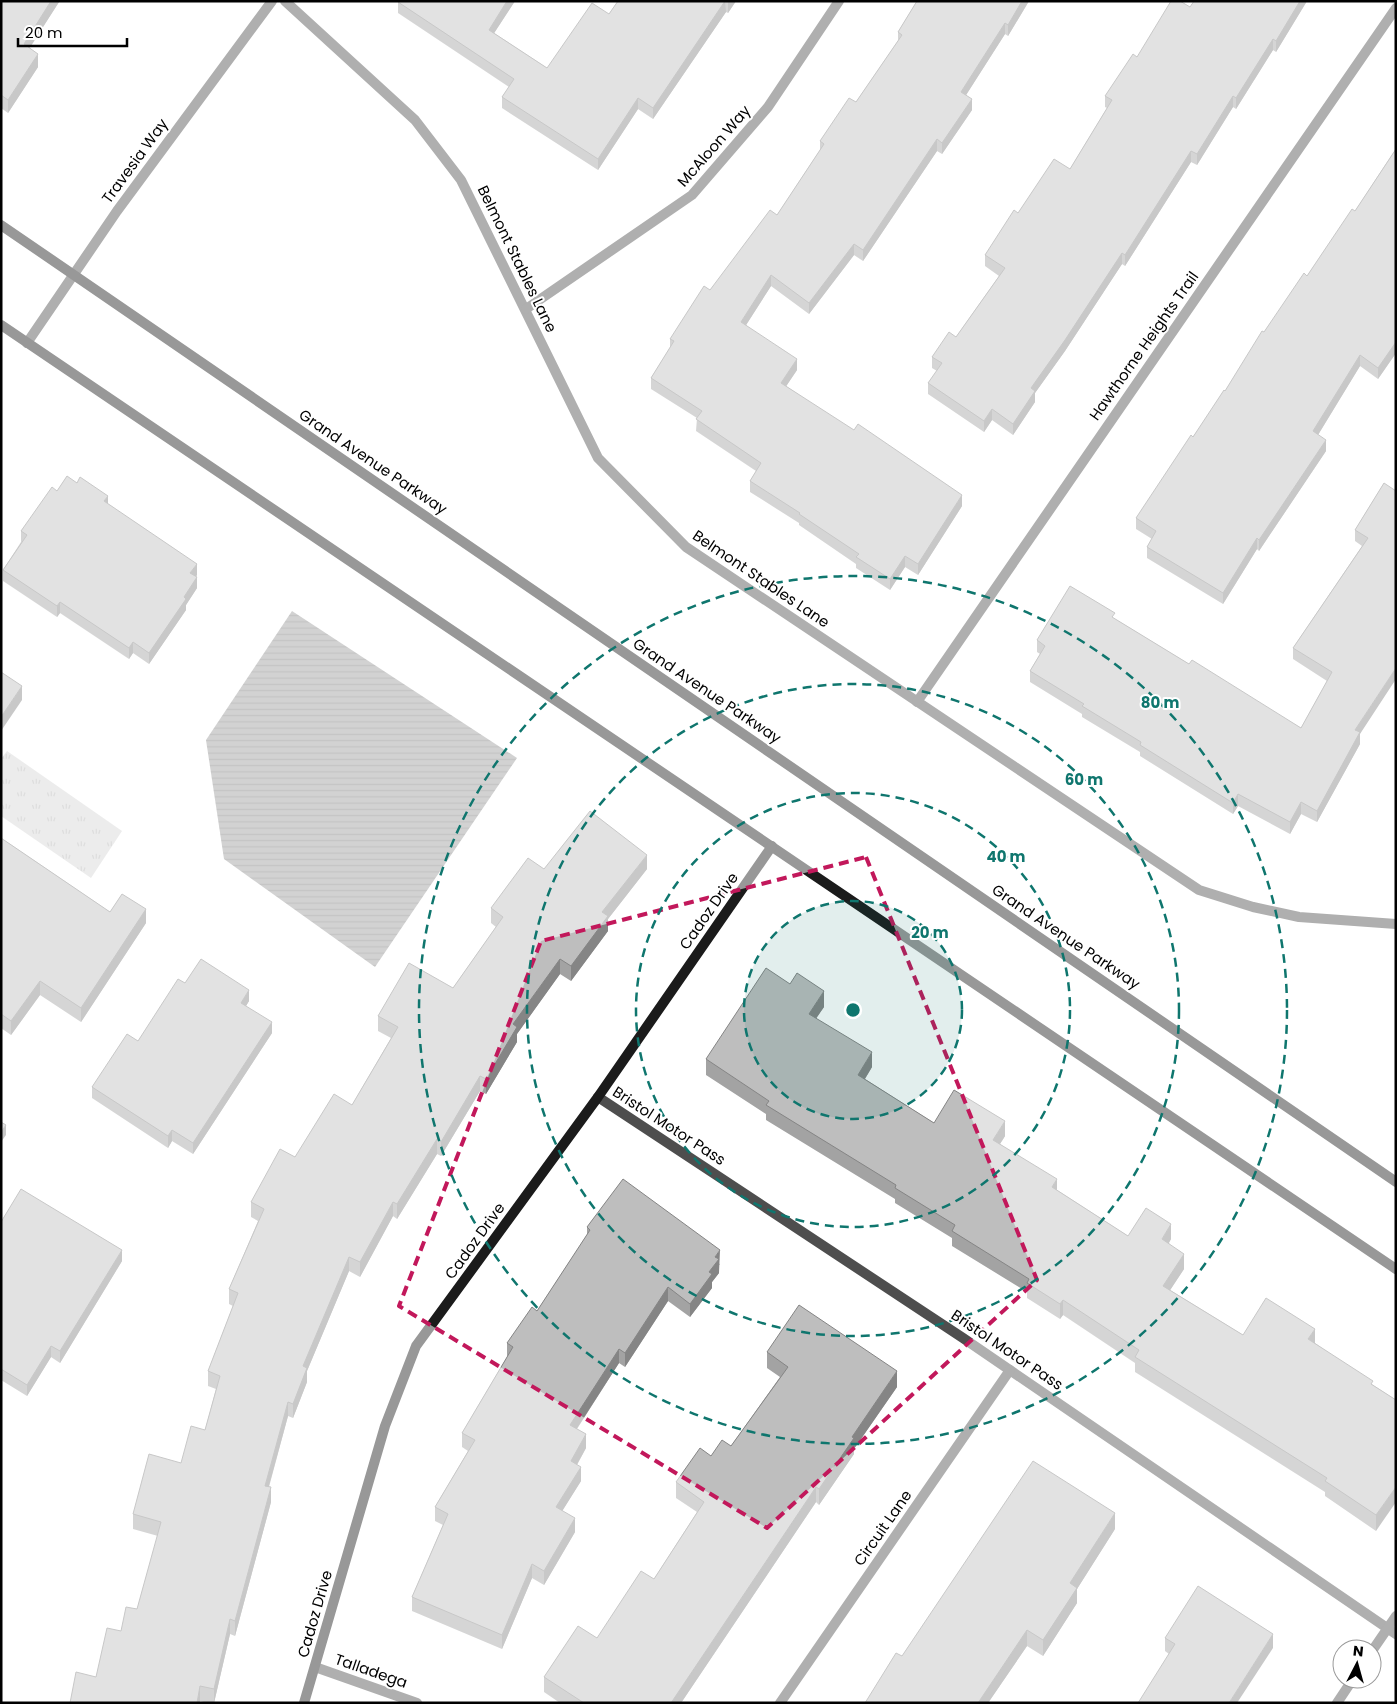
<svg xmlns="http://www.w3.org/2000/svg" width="1397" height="1704" viewBox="0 0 1397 1704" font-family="Poppins,sans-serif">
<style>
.park{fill:url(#park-tufts)}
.water{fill:url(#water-rules)}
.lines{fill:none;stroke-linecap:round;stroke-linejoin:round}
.street{stroke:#4e4e4e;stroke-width:10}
.secondary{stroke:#1b1b1b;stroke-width:10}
.wall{fill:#a3a3a3}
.shaded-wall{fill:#858585}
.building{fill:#bebebe;stroke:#858585}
.marked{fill:none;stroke:#c2185b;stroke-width:4;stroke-dasharray:10 6;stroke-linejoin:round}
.ring{fill:none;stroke:#0f766e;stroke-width:2.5;stroke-dasharray:9 6}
.labels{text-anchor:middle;stroke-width:4;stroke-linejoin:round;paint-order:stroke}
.street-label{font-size:15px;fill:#000;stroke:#fff}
.centre{fill:#0f766e;stroke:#fff;stroke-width:2.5}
.ring-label{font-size:15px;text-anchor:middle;font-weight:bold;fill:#0f766e;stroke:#fff;stroke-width:4;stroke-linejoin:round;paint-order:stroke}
</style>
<defs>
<pattern id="park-tufts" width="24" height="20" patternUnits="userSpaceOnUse" patternTransform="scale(1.25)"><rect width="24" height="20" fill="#d5d5d5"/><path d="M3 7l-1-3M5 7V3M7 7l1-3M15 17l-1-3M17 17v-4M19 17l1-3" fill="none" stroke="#b5b5b5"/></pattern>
<pattern id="water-rules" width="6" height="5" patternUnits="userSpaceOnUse" patternTransform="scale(1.25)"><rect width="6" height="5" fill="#9c9c9c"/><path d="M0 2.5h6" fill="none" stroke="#7d7d7d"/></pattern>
</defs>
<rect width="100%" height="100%" fill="#fff"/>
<polygon class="park" points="7,751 122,831 91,878 1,816 1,759"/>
<polygon class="water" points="292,611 517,758 375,967 224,859 206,740"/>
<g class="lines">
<g class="street">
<polyline points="285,1 415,120 461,180 598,458 686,547 1199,890 1253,907 1299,917 1396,924"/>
<polyline points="526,309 692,195 768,107 839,1"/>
<polyline points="27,343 117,211 272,1"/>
<polyline points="917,702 1396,8"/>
<polyline points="598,1097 963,1338 1396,1634"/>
<polyline points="1372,1651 1396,1616"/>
<polyline points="315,1667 417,1703"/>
<polyline points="780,1703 1010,1370"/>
<polyline points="1337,1703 1353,1679"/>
</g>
<g class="secondary">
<polyline points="1,225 1396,1182"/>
<polyline points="1,325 1396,1269"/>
<polyline points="304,1703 385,1426 416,1346 598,1097 772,846"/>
</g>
</g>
<g class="wall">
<polygon points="1,1 59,1 59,2 29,48 38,67 8,113 1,108"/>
<polygon points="398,1 515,1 494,33 547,68 609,14 618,1 736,1 728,13 726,12 653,119 638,109 598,170 502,108 502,97 509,87 398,13"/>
<polygon points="917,1 1029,1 1008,36 1005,34 966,95 972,110 942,154 937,151 863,261 854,255 809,314 771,286 746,325 797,370 786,386 962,506 918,575 905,567 890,590 856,568 856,564 799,525 799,523 750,492 750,481 756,471 696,431 697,418 651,389 651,378 670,348 670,339 710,290 777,215 820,150 820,141 856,102 898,41 898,32"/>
<polygon points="1307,1 1276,52 1273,50 1236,109 1233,107 1197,165 1191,162 1125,266 1122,264 1065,351 1035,393 1035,402 1013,435 992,420 984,432 928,394 928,383 937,371 932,368 932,357 956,337 999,276 985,266 985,255 1018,213 1070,169 1107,108 1105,107 1105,96 1137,57 1190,7"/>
<polygon points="1396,141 1396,353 1378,379 1360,366 1318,435 1326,451 1259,551 1257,549 1223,604 1147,558 1147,547 1152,539 1136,529 1136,518 1225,391 1264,332 1307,276 1355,211 1395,150 1395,142"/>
<polygon points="1384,483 1360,734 1360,744 1317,822 1301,814 1290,834 1238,806 1233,814 1140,756 1140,752 1082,717 1082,714 1030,682 1030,671 1040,654 1037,652 1037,640 1115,619 1189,664 1301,728 1327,681 1293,659 1293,648 1362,546 1355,541 1355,530"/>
<polygon points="57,491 108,504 197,575 196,576 197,588 186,605 186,610 149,664 133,653 129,659 60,613 57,617 3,581 3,570 21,542 21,531"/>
<polygon points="1,838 110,912 146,923 81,1022 40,995 11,1035 1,1028"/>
<polygon points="544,869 647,869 608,919 608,931 571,981 560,974 517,1034 517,1042 486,1094 480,1091 441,1156 437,1154 397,1219 393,1216 360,1277 349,1271 307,1371 307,1382 293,1418 288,1416 269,1487 271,1502 235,1636 230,1634 214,1703 208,1703 96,1677 121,1631 137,1609 158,1536 133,1529 133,1514 181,1463 205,1430 216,1389 208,1386 208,1371 233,1306 229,1304 229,1289 258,1221 251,1217 251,1202 295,1157 352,1105 391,1038 378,1031 378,1016 453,988 496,927 491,923 491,908"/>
<polygon points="185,983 249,1001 246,1006 272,1033 193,1154 172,1141 168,1148 92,1098 92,1087 138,1041"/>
<polygon points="790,984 824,1007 816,1018 872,1067 865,1079 934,1123 1005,1136 1000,1144 1057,1190 1128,1236 1171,1239 1169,1243 1184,1269 1170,1290 1243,1335 1315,1343 1373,1385 1396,1400 1376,1531 1325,1496 1325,1492 1135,1372 1135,1363 1063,1315 1060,1319 1027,1298 1027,1292 952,1246 952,1238 895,1203 895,1199 766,1120 766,1114 706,1075 706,1059"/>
<polygon points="1,1222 122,1261 60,1363 51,1357 27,1396 1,1380"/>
<polygon points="587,1227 720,1264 719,1265 719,1273 712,1282 712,1288 690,1317 668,1301 625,1367 619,1363 577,1429 586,1448 577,1465 581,1481 562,1511 575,1532 544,1585 532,1578 502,1649 412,1611 412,1597 443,1525 435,1521 435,1507 468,1451 462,1447 462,1433 507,1357 507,1343 537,1311 587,1235"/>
<polygon points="767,1352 897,1387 854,1449 854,1454 819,1505 816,1502 681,1703 560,1703 544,1692 544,1677 597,1638 654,1579 697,1512 676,1498 676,1482 711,1456 731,1446 780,1377 767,1368"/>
<polygon points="1115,1529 1077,1589 1077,1603 1043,1656 1027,1646 988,1703 865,1703 902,1656"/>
<polygon points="1165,1638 1273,1648 1169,1654 1165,1651"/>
</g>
<g class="shaded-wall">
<polygon points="51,1 59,1 59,2 24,57 24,44"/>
<polygon points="507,1 515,1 489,41 489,30"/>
<polygon points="725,1 726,12 653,119 653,108"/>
<polygon points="728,1 736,1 728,13"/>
<polygon points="1022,1 1029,1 1008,36 1008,25"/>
<polygon points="1300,1 1307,1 1276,52 1276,41"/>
<polygon points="1005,23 1005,34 961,103 961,92"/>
<polygon points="1273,39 1273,50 1236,109 1236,98"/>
<polygon points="38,54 38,67 8,113 8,100"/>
<polygon points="1233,96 1233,107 1197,165 1197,154"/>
<polygon points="638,98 638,109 598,170 598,159"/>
<polygon points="972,99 972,110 942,154 942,143"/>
<polygon points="937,139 937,151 863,261 863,250"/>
<polygon points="1191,151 1191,162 1125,266 1125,255"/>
<polygon points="854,244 854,255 809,314 809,303"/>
<polygon points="1122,253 1122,264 1065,351 1035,393 1035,402 1013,435 1013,424 1031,388"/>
<polygon points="771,275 771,286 741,333 741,322"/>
<polygon points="1396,342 1396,353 1378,379 1378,368"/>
<polygon points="1360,355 1360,366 1313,443 1313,431"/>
<polygon points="797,359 797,370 781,394 781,383"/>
<polygon points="992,409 992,420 984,432 984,421"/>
<polygon points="1326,440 1326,451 1259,551 1259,540"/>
<polygon points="962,495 962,506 918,575 918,564"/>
<polygon points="108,496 108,507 104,501"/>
<polygon points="1257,538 1257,549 1223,604 1223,593"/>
<polygon points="905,556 905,567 890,590 890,579"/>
<polygon points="197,564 197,575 190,584 190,573"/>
<polygon points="197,577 197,588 186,605 186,610 149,664 149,653 184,597"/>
<polygon points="60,602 60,613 57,617 57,606"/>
<polygon points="133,642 133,653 129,659 129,648"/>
<polygon points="1396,668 1396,679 1360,734 1360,744 1317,822 1317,811 1355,730"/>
<polygon points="22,686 22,700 1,731 1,717"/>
<polygon points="1238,794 1238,806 1233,814 1233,803"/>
<polygon points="1301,802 1301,814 1290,834 1290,822"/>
<polygon points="647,855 647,869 608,919 608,931 571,981 571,966 602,912"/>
<polygon points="146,909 146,923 81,1022 81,1008"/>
<polygon points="560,959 560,974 517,1034 517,1042 486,1094 486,1079 513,1024"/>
<polygon points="40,981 40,995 11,1035 11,1021"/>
<polygon points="249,990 249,1001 241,1014 241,1003"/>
<polygon points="824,991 824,1007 809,1029 809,1014"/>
<polygon points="272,1022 272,1033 193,1154 193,1143"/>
<polygon points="872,1052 872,1067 858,1090 858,1075"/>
<polygon points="480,1076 480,1091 441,1156 441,1142"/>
<polygon points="1005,1121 1005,1136 993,1155 993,1140"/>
<polygon points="6,1125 6,1135 1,1142 1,1132"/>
<polygon points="172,1130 172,1141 168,1148 168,1136"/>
<polygon points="437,1139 437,1154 397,1219 397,1204"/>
<polygon points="1057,1179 1057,1194 1052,1187"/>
<polygon points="393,1202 393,1216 360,1277 360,1262"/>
<polygon points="1171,1224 1171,1239 1162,1254 1162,1239"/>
<polygon points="122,1250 122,1261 60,1363 60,1351"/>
<polygon points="720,1250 719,1273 712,1282 712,1288 690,1317 690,1304 709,1272 715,1257"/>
<polygon points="1184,1254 1184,1269 1163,1301 1163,1286"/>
<polygon points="349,1257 349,1271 307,1371 307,1382 293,1418 293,1404 303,1366"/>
<polygon points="668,1287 668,1301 625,1367 625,1353"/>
<polygon points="1063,1300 1063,1315 1060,1319 1060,1304"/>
<polygon points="1315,1329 1315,1344 1308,1339"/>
<polygon points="51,1346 51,1357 27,1396 27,1385"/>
<polygon points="619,1349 619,1363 570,1439 570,1425"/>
<polygon points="897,1371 897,1387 854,1449 854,1454 819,1505 819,1489 852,1437"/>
<polygon points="288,1402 288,1416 265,1500 265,1486"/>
<polygon points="586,1434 586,1448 571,1475 571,1461"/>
<polygon points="581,1467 581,1481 556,1521 556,1507"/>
<polygon points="271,1487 271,1502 235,1636 235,1621"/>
<polygon points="816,1487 816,1502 681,1703 671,1703"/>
<polygon points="1396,1487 1396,1502 1376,1531 1376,1515"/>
<polygon points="1115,1513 1115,1529 1077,1589 1077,1603 1043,1656 1043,1640 1070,1583"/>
<polygon points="575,1518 575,1532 544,1585 544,1571"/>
<polygon points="532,1564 532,1578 502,1649 502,1635"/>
<polygon points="230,1619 230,1634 214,1703 214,1689"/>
<polygon points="1027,1630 1027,1646 988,1703 978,1703"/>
<polygon points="1273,1634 1273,1648 1237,1703 1229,1703"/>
<polygon points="200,1686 200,1703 197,1703"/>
</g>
<g class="building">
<polygon points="1,1 51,1 24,44 38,54 8,100 1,95"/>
<polygon points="398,1 507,1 489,30 547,68 592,3 609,14 618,1 725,1 653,108 638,98 598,159 502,97 514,79 398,2"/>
<polygon points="917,1 1022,1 1008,25 1005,23 961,92 972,99 942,143 937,139 863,250 854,244 809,303 771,275 741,322 797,359 781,383 854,430 858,424 962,495 918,564 905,556 890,579 856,557 859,554 799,514 800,513 750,481 761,463 696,419 702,411 651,378 674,341 670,339 704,286 710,290 770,210 777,215 824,144 820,141 849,98 856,102 902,35 898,32"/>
<polygon points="1171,1 1180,1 1190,7 1194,1 1300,1 1276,41 1273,39 1236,98 1233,96 1197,154 1191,151 1125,255 1122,253 1065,340 1031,388 1035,391 1013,424 992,409 984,421 928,383 942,363 932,357 949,332 956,337 1005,268 985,255 1014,210 1018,213 1054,159 1070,169 1112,100 1105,96 1133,54 1137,57"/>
<polygon points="1396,149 1396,342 1378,368 1360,355 1313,431 1326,440 1259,540 1257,538 1223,593 1147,547 1156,531 1136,518 1191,435 1193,437 1224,390 1225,391 1262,331 1264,332 1304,273 1307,276 1352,209 1355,211"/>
<polygon points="67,476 77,483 80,477 108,496 104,501 197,564 190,573 197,577 184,597 186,599 149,653 133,642 129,648 60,602 57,606 3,570 27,535 21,531 52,487 57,491"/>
<polygon points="1384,483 1396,491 1396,668 1355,730 1360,732 1317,811 1301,802 1290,822 1238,794 1233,803 1140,745 1141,742 1082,706 1084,704 1030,671 1045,646 1037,640 1070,586 1115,613 1112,617 1189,664 1192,660 1301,728 1332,672 1293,648 1368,538 1355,530"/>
<polygon points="1,672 22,686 1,717"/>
<polygon points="590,811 647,855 602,912 608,916 571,966 560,959 513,1024 517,1027 486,1079 480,1076 441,1142 437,1139 397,1204 393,1202 360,1262 349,1257 303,1366 307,1368 293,1404 288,1402 265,1486 271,1487 235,1621 230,1619 214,1689 200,1686 197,1703 70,1703 76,1672 96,1677 107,1628 121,1631 126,1607 137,1609 161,1522 133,1514 149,1454 181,1463 191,1426 205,1430 220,1376 208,1371 238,1293 229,1289 264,1209 251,1202 280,1149 295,1157 334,1094 352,1105 398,1027 378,1016 409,963 453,988 503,917 491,908 528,858 544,869"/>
<polygon points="1,838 110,912 122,894 146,909 81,1008 40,981 11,1021 1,1014"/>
<polygon points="201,959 249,990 241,1003 272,1022 193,1143 172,1130 168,1136 92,1087 127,1034 138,1041 178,979 185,983"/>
<polygon points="766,968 790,984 797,973 824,991 809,1014 872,1052 858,1075 934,1123 954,1090 1005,1121 993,1140 1057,1179 1052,1187 1128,1236 1146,1208 1171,1224 1162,1239 1184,1254 1163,1286 1243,1335 1266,1298 1315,1329 1308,1339 1373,1381 1371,1384 1396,1400 1396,1487 1376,1515 1325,1481 1327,1478 1135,1357 1139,1350 1063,1300 1060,1304 1027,1283 1029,1279 952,1231 955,1225 895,1188 896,1185 766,1105 769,1101 706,1059"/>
<polygon points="1,1122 6,1125 1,1132"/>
<polygon points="623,1179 720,1250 715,1257 719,1259 709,1272 712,1274 690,1304 668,1287 625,1353 619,1349 570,1425 586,1434 571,1461 581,1467 556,1507 575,1518 544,1571 532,1564 502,1635 412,1597 448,1514 435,1507 475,1440 462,1433 513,1347 507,1343 532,1307 537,1311 590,1230 587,1227"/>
<polygon points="21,1189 122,1250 60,1351 51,1346 27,1385 1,1369 1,1222"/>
<polygon points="799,1305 897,1371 852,1437 854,1438 819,1489 816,1487 671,1703 584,1703 544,1677 578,1626 597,1638 641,1571 654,1579 704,1502 676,1482 700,1448 711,1456 722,1440 731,1446 788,1367 767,1352"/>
<polygon points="1033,1461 1115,1513 1070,1583 1077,1588 1043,1640 1027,1630 978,1703 865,1703 896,1653 902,1656"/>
<polygon points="1198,1586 1273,1634 1229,1703 1138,1703 1175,1644 1165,1638"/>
</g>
<path d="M0 0H1397V1704H0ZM 866,857 L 1037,1280 L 767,1528 L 399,1306 L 541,941 Z" fill="#fff" fill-opacity=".55" fill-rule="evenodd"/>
<path class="marked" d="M 866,857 L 1037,1280 L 767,1528 L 399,1306 L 541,941 Z"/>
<circle cx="853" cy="1010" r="109" fill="#0f766e" fill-opacity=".12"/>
<g class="ring">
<circle cx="853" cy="1010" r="109"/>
<circle cx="853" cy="1010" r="217"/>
<circle cx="853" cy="1010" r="326"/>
<circle cx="853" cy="1010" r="434"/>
</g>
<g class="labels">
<g class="street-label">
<text transform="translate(714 146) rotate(-49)" y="5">McAloon Way</text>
<text transform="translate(135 161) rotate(-54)" y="5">Travesia Way</text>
<text transform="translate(517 259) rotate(64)" y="5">Belmont Stables Lane</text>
<text transform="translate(1144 346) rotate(-55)" y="5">Hawthorne Heights Trail</text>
<text transform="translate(373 462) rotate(34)" y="5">Grand Avenue Parkway</text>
<text transform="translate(761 579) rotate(34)" y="5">Belmont Stables Lane</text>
<text transform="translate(707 691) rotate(34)" y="5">Grand Avenue Parkway</text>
<text transform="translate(709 911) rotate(-55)" y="5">Cadoz Drive</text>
<text transform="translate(1066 937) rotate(34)" y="5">Grand Avenue Parkway</text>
<text transform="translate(669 1126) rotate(33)" y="5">Bristol Motor Pass</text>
<text transform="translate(475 1241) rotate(-54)" y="5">Cadoz Drive</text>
<text transform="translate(1007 1350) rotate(34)" y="5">Bristol Motor Pass</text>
<text transform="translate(883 1528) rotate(-55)" y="5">Circuit Lane</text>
<text transform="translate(315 1614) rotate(-74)" y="5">Cadoz Drive</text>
<text transform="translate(371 1671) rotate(19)" y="5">Talladega</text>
</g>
</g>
<circle cx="853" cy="1010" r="8" class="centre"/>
<g class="ring-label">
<text x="1160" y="708">80 m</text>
<text x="1084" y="785">60 m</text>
<text x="1006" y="862">40 m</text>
<text x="930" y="938">20 m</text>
</g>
<rect width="1397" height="1704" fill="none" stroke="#000000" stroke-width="5"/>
<g transform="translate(1357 1664) rotate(6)"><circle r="24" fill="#ffffff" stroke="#999999"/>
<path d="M0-4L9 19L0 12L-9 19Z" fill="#000000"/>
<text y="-8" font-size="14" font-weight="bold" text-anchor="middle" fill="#000000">N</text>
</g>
<path d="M18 38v8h109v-8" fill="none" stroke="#000000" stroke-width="2.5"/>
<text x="25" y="38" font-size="15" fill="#000000" stroke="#ffffff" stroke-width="4" paint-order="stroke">20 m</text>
</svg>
